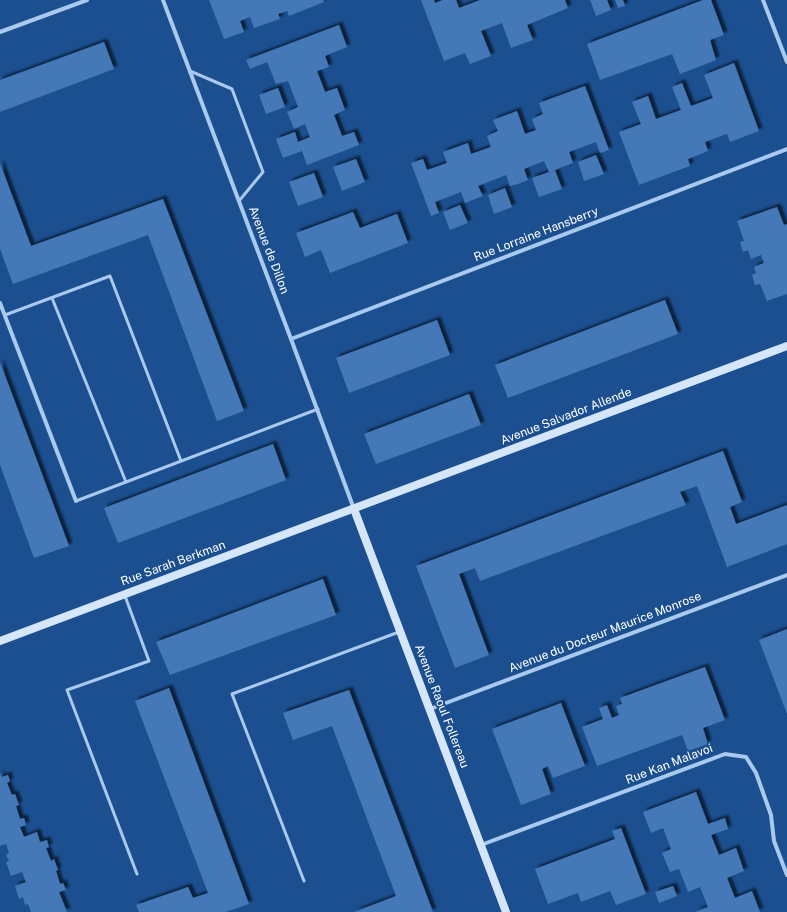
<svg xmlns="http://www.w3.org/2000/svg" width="787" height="912" viewBox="0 0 787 912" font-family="'Public Sans',sans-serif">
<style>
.building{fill:#4478b7;filter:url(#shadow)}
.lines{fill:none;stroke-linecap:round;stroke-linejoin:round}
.lane{stroke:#a9c9ee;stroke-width:3}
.street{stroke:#a9c9ee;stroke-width:4}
.secondary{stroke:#d6e6fa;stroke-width:8}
.labels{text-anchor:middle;stroke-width:4;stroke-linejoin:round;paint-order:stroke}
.street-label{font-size:12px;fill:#fff;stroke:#1b4f8f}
</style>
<defs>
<filter id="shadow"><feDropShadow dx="3.5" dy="-3.5" stdDeviation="1" flood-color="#0009"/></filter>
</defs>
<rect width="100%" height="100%" fill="#1b4f8f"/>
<g class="building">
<polygon points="209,0 323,0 324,2 289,16 287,11 278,14 280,19 254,28 250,17 240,21 244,32 224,39"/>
<polygon points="421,0 434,0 435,3 443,0 456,0 459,8 480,0 565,0 568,8 527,25 533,40 511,48 502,23 481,31 491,56 470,64 465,53 444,61"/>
<polygon points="590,0 607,0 611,10 596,16"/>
<polygon points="615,0 623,0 625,6 618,8"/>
<polygon points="703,0 711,0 724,35 710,40 716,60 680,74 672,54 600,80 587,44"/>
<polygon points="339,25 347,47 325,56 329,67 317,71 325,92 337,88 345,110 334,115 342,136 354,132 359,145 307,165 302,151 283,158 276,139 295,132 298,142 310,137 305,124 294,129 290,119 287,112 298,107 288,81 276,84 267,62 250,69 246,60"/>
<polygon points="104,42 114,69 0,112 0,80"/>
<polygon points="734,63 759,131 730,142 727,134 705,142 708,151 688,159 690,166 639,185 619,132 641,124 632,102 648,96 656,119 681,110 672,87 682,83 691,106 713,98 704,75"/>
<polygon points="585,86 609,150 600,153 596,142 569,152 573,163 555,170 562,189 539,197 532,178 549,172 544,161 524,169 528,180 518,184 510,186 506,175 478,186 483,196 465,203 461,192 435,202 439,213 431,216 411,163 423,159 427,170 447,163 443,152 454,148 468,143 471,154 491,147 487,136 498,131 493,120 517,111 525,134 536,130 532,119 543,114 539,103"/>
<polygon points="278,88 285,107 266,114 259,95"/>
<polygon points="596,155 604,174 584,181 578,162"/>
<polygon points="356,159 365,182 342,191 333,167"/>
<polygon points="0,163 31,246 163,199 244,411 217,421 148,235 13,284 0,249"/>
<polygon points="314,173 323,197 298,206 289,182"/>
<polygon points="505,188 512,207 494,214 488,195"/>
<polygon points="460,205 468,223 450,230 443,212"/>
<polygon points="777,207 784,225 787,224 787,294 767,301 760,284 755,285 752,275 756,273 754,267 764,263 761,255 751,259 748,250 743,252 740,242 744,241 737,221"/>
<polygon points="353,212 360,228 397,214 408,243 330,273 321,250 305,257 296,233"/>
<polygon points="665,300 678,334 508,398 495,365"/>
<polygon points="437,320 450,355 349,393 336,358"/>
<polygon points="0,362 69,546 34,558 0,465"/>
<polygon points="469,394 481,425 376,464 364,434"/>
<polygon points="273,444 286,480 118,543 104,508"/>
<polygon points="723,451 742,502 730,507 736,524 787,505 787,544 727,567 697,486 680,492 686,505 480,581 475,568 459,574 489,655 455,668 416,566"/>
<polygon points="323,579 336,615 170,675 156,642"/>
<polygon points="787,629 787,714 759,640"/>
<polygon points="705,667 725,720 703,728 708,744 688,751 682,735 597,766 582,727 603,719 599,708 607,705 612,718 619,715 616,706 622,704 620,698"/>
<polygon points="169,688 249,904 226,912 139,912 136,905 188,887 193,898 208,893 135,701"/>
<polygon points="349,690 433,912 354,912 396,896 332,726 293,740 283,713"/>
<polygon points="561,703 585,766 553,778 548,766 542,769 551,794 521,805 492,729"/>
<polygon points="0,773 2,777 8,775 10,781 7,783 12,795 15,794 19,805 16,806 20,819 24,818 26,825 20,827 24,837 37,832 40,842 47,840 49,847 46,848 51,861 54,859 58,870 56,871 60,884 63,883 66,890 59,892 67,912 31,912 28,904 25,905 23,897 19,899 15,886 26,882 22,872 11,876 6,862 9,861 6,855 9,853 6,844 0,846"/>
<polygon points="696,792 708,824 725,818 728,829 711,835 719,855 736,848 744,871 727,878 735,898 752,891 760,912 695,912 708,907 700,887 688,892 679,869 670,872 662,853 671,849 663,828 651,833 643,812"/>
<polygon points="621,828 646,894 616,905 610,891 581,902 578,893 548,904 535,869 615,839 612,831"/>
<polygon points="673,886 677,896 659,903 655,892"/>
</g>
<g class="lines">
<g class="lane">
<polyline points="190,71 232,89 263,172 239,201"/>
<polyline points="52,298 126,482"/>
<polyline points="5,315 110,276 181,461"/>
<polyline points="76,501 318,409"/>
<polyline points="125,596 149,661 67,690 137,874"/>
<polyline points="304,881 232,694 399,632"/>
</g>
<g class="street">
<polyline points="163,0 291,339 354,509"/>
<polyline points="763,0 787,62"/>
<polyline points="0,32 87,0"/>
<polyline points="0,303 76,501"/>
<polyline points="291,339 787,149"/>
<polyline points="430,709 787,575"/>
<polyline points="481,845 725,754 746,757 756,773 771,815 774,841 787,875"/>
</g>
<g class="secondary">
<polyline points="354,509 506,912"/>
<polyline points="0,641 787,346"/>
</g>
</g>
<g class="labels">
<g class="street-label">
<text transform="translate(536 234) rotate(-21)" y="4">Rue Lorraine Hansberry</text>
<text transform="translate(269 250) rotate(69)" y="4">Avenue de Dillon</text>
<text transform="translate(566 416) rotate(-21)" y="4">Avenue Salvador Allende</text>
<text transform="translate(173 563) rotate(-20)" y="4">Rue Sarah Berkman</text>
<text transform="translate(605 632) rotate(-21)" y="4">Avenue du Docteur Maurice Monrose</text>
<text transform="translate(442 706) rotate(69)" y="4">Avenue Raoul Follereau</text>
<text transform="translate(669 764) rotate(-21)" y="4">Rue Kan Malavoi</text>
</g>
</g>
</svg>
